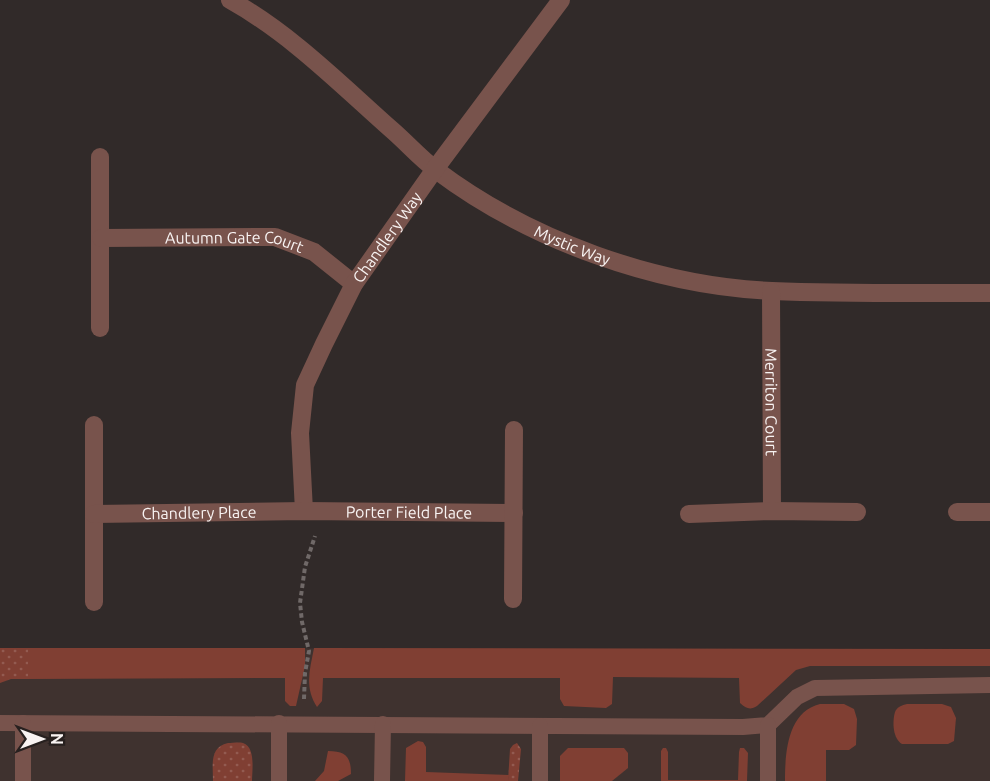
<svg xmlns="http://www.w3.org/2000/svg" width="990" height="781" viewBox="0 0 990 781" font-family="Ubuntu,sans-serif">
<style>
.built{fill:#3f322f}
.grass{fill:#803f33}
.garden{fill:url(#garden-dots)}
.lines{fill:none;stroke-linecap:round;stroke-linejoin:round}
.path{stroke:#706968;stroke-width:4;stroke-dasharray:4.5 3;stroke-linecap:butt}
.lane{stroke:#78534c;stroke-width:16}
.street{stroke:#78534c;stroke-width:18}
.labels{text-anchor:middle;stroke-width:4.5;stroke-linejoin:round;paint-order:stroke}
.street-label{font-size:16px;fill:#f8f3f2;stroke:#27201f}
</style>
<defs>
<pattern id="garden-dots" width="8" height="8" patternUnits="userSpaceOnUse" patternTransform="scale(1.5)"><rect width="8" height="8" fill="#803f33"/><path d="M2 2h.1M6 6h.1" fill="none" stroke="#935b51" stroke-width="1.8" stroke-linecap="round"/></pattern>
</defs>
<rect width="100%" height="100%" fill="#312a29"/>
<polygon class="built" points="0,648 990,649 990,781 0,781"/>
<g class="grass">
<polygon points="28,648 305,648 305,666 296,706 290,706 285,701 285,678 28,679"/>
<path d="M 314,648 L 990,649 L 990,666 L 810,666 L 796,670 L 757,706 C 751,710 746,709 740,703 L 739,678 L 613,677 L 612,704 L 606,708 L 564,706 L 560,699 L 560,678 L 323,678 L 322,701 L 317,707 C 304,687 310,669 314,648 Z"/>
<path d="M 820,704 L 844,704 L 854,709 L 857,719 L 856,745 L 849,750 L 826,750 L 826,781 L 785,781 C 785,754 787,712 820,704 Z"/>
<path d="M 907,704 L 942,704 L 951,707 L 956,718 L 954,741 L 948,744 L 902,744 C 893,739 892,722 895,712 C 897,707 902,705 907,704 Z"/>
<polygon points="418,741 423,742 426,747 426,772 509,775 508,781 405,781 406,748"/>
<polygon points="568,748 624,748 628,753 628,768 612,781 560,781 560,756"/>
<polygon points="663,748 666,748 668,752 668,780 738,780 739,752 740,748 744,748 748,753 747,781 661,781 661,751"/>
<path d="M 328,751 C 345,751 351,756 351,774 L 338,781 L 315,781 L 324,771 Z"/>
</g>
<g class="garden">
<polygon points="0,648 28,648 28,679 11,679 0,683"/>
<path d="M 228,743 C 232,743 239,742 243,743 C 256,747 252,771 252,781 L 213,781 C 213,765 209,747 228,743 Z"/>
<polygon points="517,743 521,749 518,781 508,781 510,749 513,745"/>
</g>
<g class="lines">
<polyline class="path" points="304,699 305,673 309,651 302,622 300,603 305,567 315,536"/>
<g class="lane">
<polyline points="0,723 743,727 768,725 797,697 815,688 990,685"/>
<polyline points="23,723 23,781"/>
<polyline points="768,725 768,781"/>
<polyline points="540,726 540,781"/>
<polyline points="279,781 279,723"/>
<polyline points="382,781 383,724"/>
</g>
<g class="street">
<path id="s1" d="M 230,0 C 291,34 340,84 392,130 C 407,143 420,158 436,170 C 529,240 656,286 772,291 C 845,294 918,293 990,293"/>
<polyline points="100,157 100,328"/>
<path id="s2" d="M 101,238 L 275,237 L 314,252 L 354,284"/>
<path id="s3" d="M 771,291 L 772,511"/>
<polyline points="94,425 94,602"/>
<path id="s4" d="M 304,511 L 300,433 L 305,385 L 324,344 L 354,284 L 435,169 L 561,0"/>
<polyline points="957,512 990,512"/>
<path id="s5" d="M 94,514 L 304,511 L 514,513"/>
<polyline points="689,514 772,511 857,512"/>
<polyline points="513,599 514,430"/>
</g>
</g>
<g class="labels">
<g class="street-label">
<text dy="6" stroke="none"><textPath href="#s4" startOffset="296">Chandlery Way</textPath></text>
<text dy="6" stroke="none"><textPath href="#s2" startOffset="134">Autumn Gate Court</textPath></text>
<text dy="6" stroke="none"><textPath href="#s1" startOffset="424">Mystic Way</textPath></text>
<text dy="6" stroke="none"><textPath href="#s3" startOffset="111">Merriton Court</textPath></text>
<text dy="6" stroke="none"><textPath href="#s5" startOffset="105">Chandlery Place</textPath></text>
<text dy="6" stroke="none"><textPath href="#s5" startOffset="315">Porter Field Place</textPath></text>
</g>
</g>
<g transform="translate(42 739) rotate(90)" stroke="#27201f" stroke-width="4.5" paint-order="stroke">
<path d="M0-4.5L10 22L0 15L-10 22Z" fill="#f8f3f2"/>
<text y="-9" font-size="16" font-weight="bold" text-anchor="middle" fill="#f8f3f2">N</text>
</g>
</svg>
